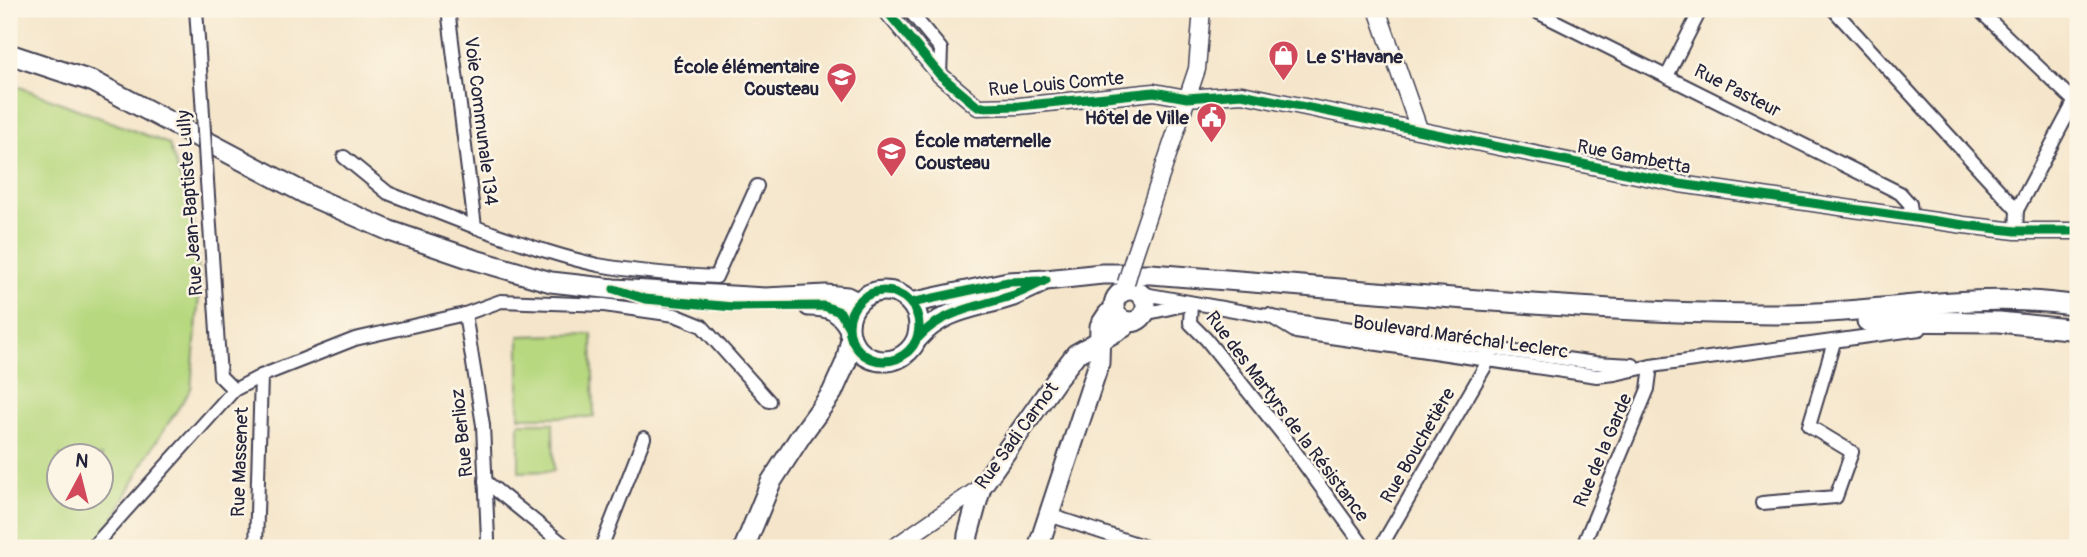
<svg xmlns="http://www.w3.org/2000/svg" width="2087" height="557" viewBox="0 0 2087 557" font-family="Pangolin,sans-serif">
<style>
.green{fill:#b7d87f;stroke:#6c7d5d;stroke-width:2;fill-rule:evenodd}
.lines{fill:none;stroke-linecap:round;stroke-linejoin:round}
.minor-casing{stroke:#423f51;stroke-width:16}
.tertiary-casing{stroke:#423f51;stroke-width:19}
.secondary-casing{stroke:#423f51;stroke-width:23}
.minor{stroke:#fff;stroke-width:12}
.tertiary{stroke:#fff;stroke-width:16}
.secondary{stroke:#fff;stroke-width:19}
.minor-bridge-casing{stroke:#423f51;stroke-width:16;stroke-linecap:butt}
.tertiary-bridge-casing{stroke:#423f51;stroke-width:19;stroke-linecap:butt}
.minor-bridge{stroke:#fff;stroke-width:12}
.tertiary-bridge{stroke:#fff;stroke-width:16}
.cycleway-casing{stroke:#fcf5e5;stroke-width:13}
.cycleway{stroke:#00873e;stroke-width:9}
.labels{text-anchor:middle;stroke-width:5;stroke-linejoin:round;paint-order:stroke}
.poi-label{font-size:19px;font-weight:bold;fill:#22223b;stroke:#fcf5e5;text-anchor:start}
.street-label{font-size:19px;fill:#22223b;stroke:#fcf5e5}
</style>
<rect width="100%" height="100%" fill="#fcf5e5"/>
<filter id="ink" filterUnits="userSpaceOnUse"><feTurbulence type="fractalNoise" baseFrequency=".0143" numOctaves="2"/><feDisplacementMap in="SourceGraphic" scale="14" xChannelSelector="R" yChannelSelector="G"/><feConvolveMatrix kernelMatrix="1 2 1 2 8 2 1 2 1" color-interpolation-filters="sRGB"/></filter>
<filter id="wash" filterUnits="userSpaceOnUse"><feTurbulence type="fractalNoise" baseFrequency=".00686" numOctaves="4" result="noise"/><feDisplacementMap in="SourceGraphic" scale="28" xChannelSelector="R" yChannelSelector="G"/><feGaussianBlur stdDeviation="1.57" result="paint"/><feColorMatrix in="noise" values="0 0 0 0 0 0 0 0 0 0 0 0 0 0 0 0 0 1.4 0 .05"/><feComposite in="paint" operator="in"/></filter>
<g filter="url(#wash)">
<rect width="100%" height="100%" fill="#f5e6cb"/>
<g class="green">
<path d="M 9,83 L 169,144 L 194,224 L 200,284 L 191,389 L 148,454 L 98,548 L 9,548 ZM 60,456 L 102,456 L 102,498 L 60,498 Z"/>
<polygon points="592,334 594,417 519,417 519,336"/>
<polygon points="519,423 553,423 554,471 519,472"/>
</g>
</g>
<g filter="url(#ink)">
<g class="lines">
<defs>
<g id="minor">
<polyline points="196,9 202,98"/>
<path d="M 448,9 L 475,227 C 516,241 556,256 598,265 C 637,272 677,275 716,277 L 757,186"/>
<polyline points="908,9 941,49 940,75"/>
<polyline points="1531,9 1900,193 1910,204 1912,219"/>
<polyline points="1833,9 2017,210 2016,231"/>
<polyline points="1978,9 2075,102"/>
<polyline points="1667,76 1701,9"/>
<polyline points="344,157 388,193 475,227"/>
<polyline points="207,181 220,376 234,390"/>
<polyline points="2017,210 2078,95"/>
<polyline points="1139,293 1295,321 1595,363 1633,365"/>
<polyline points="1191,304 1190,323 1206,339 1283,435 1365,548"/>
<polyline points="465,314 483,425 488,539 485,548"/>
<polyline points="1144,314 1188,304"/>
<polyline points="1268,315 1296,332 1597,376 1615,374 1651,366 1920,329"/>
<polyline points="485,481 568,548"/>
<polyline points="1762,503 1836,497 1852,452 1809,426 1834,342"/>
<polyline points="1049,515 1149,548"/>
<polyline points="92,548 234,390 261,376 355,339 465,314 501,301 604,305 675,315 702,326 769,401"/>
<polyline points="256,548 261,376"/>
<polyline points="601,548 644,438"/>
<polyline points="1380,548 1486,365 1489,353"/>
<polyline points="1582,548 1648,389 1651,366"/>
</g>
<g id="tertiary">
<polyline points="885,9 940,75 978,107 1019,106 1154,92 1187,98 1242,94 1680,184 1964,225 2016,231 2078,231"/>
<polyline points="1377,9 1419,129"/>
<polyline points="1134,256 1197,69 1202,9"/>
<polyline points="893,548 981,487"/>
</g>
<g id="secondary">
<polyline points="9,54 94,82 310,196 390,231 472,259 551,282 614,289 765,298 826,295 847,297 857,302"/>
<circle cx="1130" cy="306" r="16"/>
<circle cx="884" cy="326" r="35"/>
<path d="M 911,303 L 1008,282 L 1046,280 L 1102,274 L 1151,274 C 1260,283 1369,291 1478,300 C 1576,307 1674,314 1773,314 C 1875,315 1976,289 2078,306"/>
<path d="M 809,306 C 829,306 838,310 848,326"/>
<polyline points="1867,321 1999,322 2078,330"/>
<path d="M 918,338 C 944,308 978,308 1013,296 C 1022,292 1031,288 1039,284"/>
<polyline points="744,548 771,482 800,437 832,393 846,362 851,339"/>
<polyline points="967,548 968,535 981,487 1057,379 1076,354 1124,327 1128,322"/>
<polyline points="1038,548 1099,363 1100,326 1108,314 1115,312"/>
</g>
</defs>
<use href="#minor" class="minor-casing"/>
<use href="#tertiary" class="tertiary-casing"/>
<use href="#secondary" class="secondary-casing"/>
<use href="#minor" class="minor"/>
<use href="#tertiary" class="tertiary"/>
<use href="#secondary" class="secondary"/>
<defs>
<polyline id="minor-bridge" points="202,98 207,181"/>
<polyline id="tertiary-bridge" points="1126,283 1134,256"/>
</defs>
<use href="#minor-bridge" class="minor-bridge-casing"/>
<use href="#tertiary-bridge" class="tertiary-bridge-casing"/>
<use href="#minor-bridge" class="minor-bridge"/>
<use href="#tertiary-bridge" class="tertiary-bridge"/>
<defs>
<g id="cycleway">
<polyline points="885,9 940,75 978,107 1019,106 1154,92 1187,98 1242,94 1680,184 1964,225 2016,231 2078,231"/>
<polyline points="614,289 645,299 733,307 824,306 840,312 848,326"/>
<circle cx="884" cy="326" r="35"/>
<polyline points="911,303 1008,282 1039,281"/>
<path d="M 918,338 C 942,311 977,307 1011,296 C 1023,292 1034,286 1046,280"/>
</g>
</defs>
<use href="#cycleway" class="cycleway-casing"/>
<use href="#cycleway" class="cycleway"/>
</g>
</g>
<defs>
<symbol id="shop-pin" viewBox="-11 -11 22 30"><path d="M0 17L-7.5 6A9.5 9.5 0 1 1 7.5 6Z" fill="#d1495b" stroke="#fcf5e5"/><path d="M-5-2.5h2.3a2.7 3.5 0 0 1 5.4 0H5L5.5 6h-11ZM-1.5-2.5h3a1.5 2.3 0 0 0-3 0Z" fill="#fff"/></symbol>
<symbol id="school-pin" viewBox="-11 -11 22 30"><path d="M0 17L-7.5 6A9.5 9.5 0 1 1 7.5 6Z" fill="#d1495b" stroke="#fcf5e5"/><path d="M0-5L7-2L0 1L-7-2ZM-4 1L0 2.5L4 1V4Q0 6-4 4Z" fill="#fff"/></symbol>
<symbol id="civic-pin" viewBox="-11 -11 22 30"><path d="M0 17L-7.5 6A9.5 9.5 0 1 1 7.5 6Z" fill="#d1495b" stroke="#fcf5e5"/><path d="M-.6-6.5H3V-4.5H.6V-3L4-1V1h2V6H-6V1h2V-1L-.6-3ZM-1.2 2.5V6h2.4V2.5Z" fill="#fff"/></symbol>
</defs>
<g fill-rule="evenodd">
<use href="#shop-pin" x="1266" y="38" width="35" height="47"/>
<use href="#school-pin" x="824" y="60" width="35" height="47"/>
<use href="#civic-pin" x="1194" y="100" width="35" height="47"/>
<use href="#school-pin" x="874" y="134" width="35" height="47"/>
</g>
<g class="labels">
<g class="poi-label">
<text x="1306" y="63">Le S'Havane</text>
<text x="819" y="73" text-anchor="end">École élémentaire<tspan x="819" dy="22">Cousteau</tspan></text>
<text x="1189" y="124" text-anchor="end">Hôtel de Ville</text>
<text x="915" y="147">École maternelle<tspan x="915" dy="22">Cousteau</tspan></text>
</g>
<g class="street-label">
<text transform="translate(1056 83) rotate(-5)" y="7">Rue Louis Comte</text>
<text transform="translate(1738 90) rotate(27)" y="7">Rue Pasteur</text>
<text transform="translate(482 121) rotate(83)" y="7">Voie Communale 134</text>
<text transform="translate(1634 156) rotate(11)" y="7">Rue Gambetta</text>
<text transform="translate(189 203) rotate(-94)" y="7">Rue Jean-Baptiste Lully</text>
<text transform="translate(1461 336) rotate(8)" y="7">Boulevard Maréchal Leclerc</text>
<text transform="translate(1288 416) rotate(53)" y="7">Rue des Martyrs de la Résistance</text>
<text transform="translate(461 433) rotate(-96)" y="7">Rue Berlioz</text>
<text transform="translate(1016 435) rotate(-54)" y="7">Rue Sadi Carnot</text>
<text transform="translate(1417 445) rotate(-60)" y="7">Rue Bouchetière</text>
<text transform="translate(1602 450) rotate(-67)" y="7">Rue de la Garde</text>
<text transform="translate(239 462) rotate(-88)" y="7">Rue Massenet</text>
</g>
</g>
<rect width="2087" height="557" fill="none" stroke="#fcf5e5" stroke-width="35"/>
<g transform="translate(80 477) rotate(7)"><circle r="33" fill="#fcf5e5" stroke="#a5a1a1" stroke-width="2"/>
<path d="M0-5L12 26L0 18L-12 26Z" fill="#d1495b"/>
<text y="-10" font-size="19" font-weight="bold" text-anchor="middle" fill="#22223b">N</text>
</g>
</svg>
